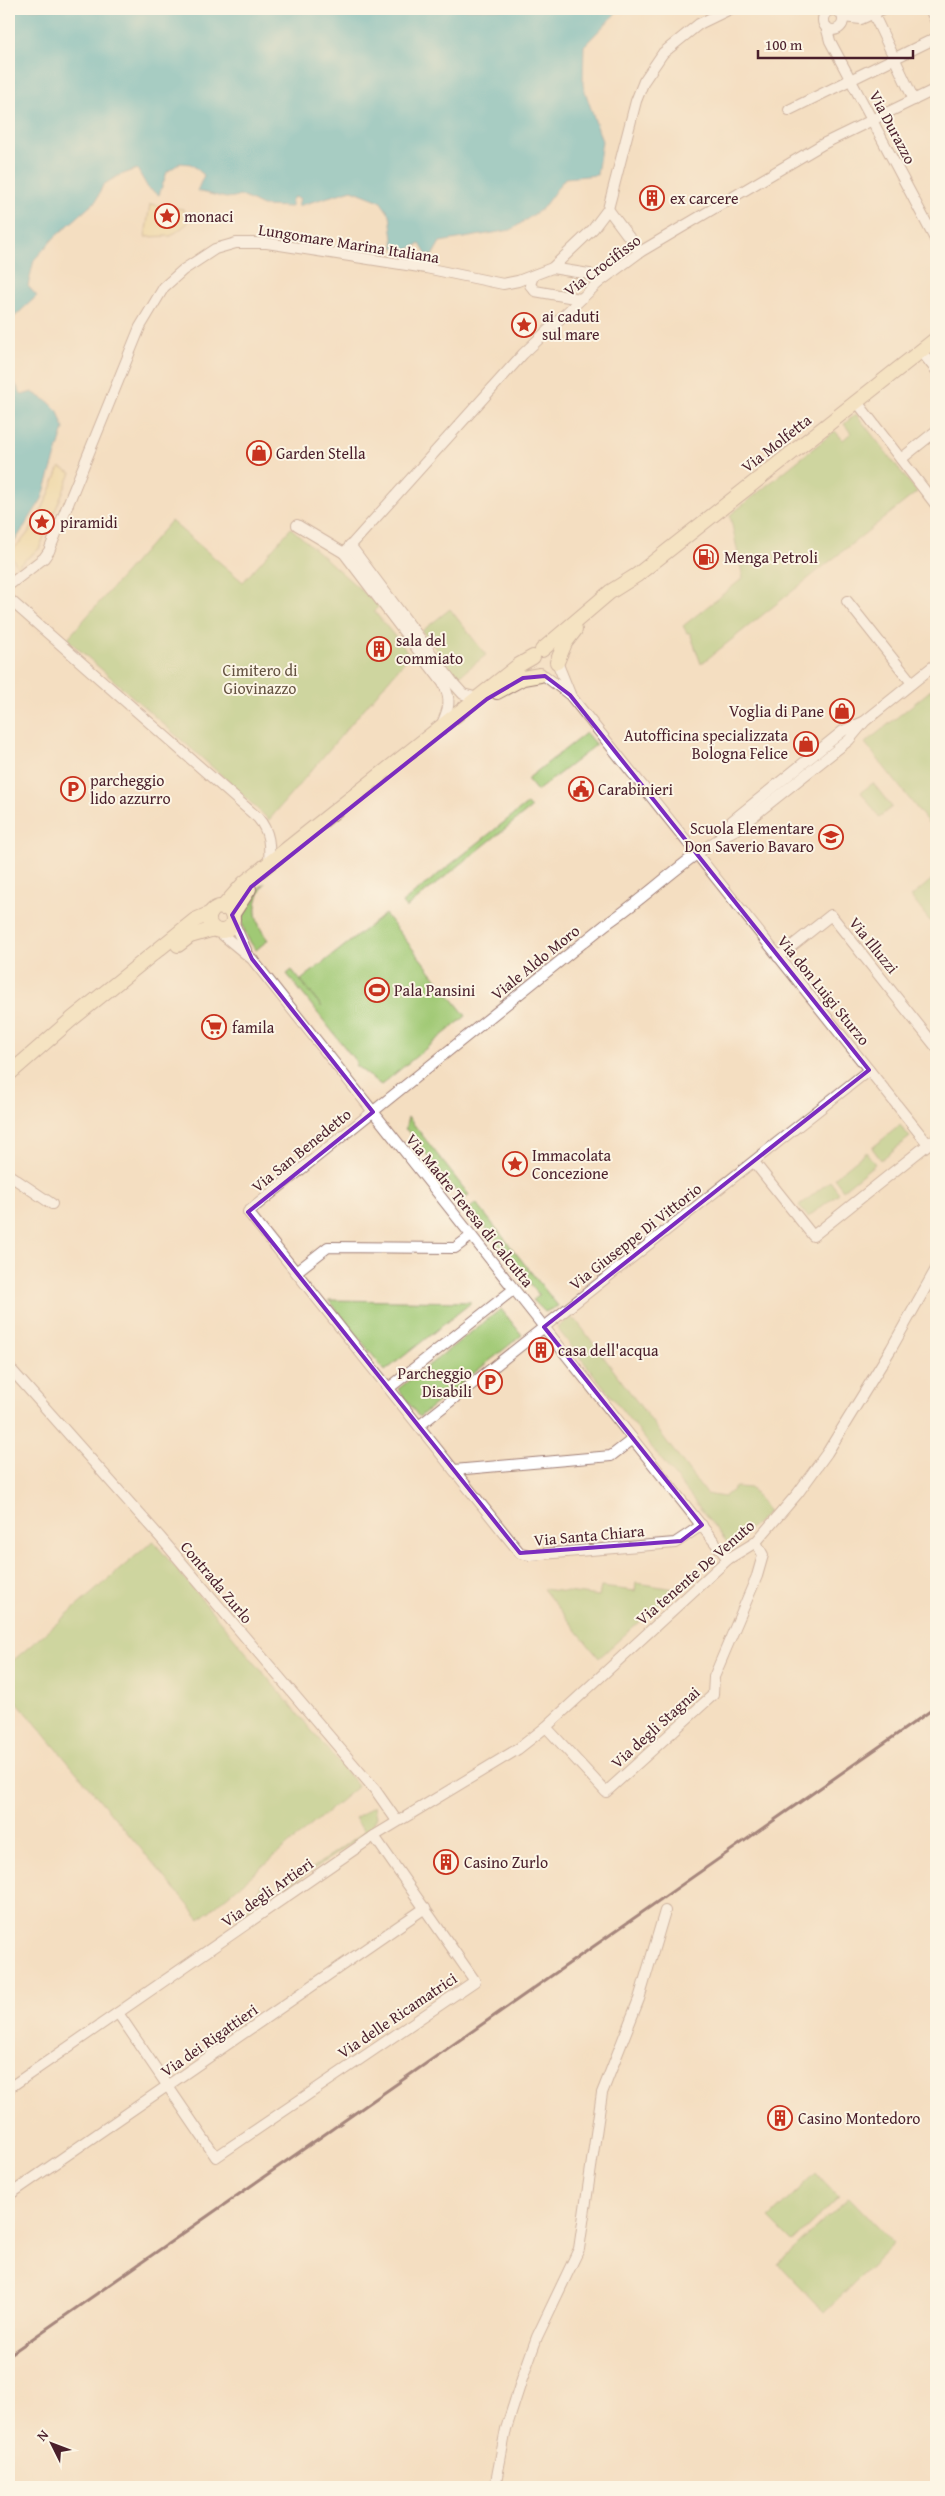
<svg xmlns="http://www.w3.org/2000/svg" width="945" height="2496" viewBox="0 0 945 2496" font-family="'Gentium Book Plus',serif">
<style>
.green{fill:#a0c974;stroke:#757450}
.sand{fill:#eeda9e;stroke:#9c7c64}
.water{fill:#48b6c4;stroke:#496a78}
.lines{fill:none;stroke-linecap:round;stroke-linejoin:round}
.minor-casing{stroke:#9f7e76;stroke-width:12}
.secondary-casing{stroke:#9f7e76;stroke-width:16}
.minor{stroke:#fff;stroke-width:10}
.secondary{stroke:#f7e8c3;stroke-width:14}
.rail{stroke:#4a1f2b;stroke-width:3}
.marked{fill:none;stroke:#7b2cbf;stroke-width:4;stroke-linejoin:round}
.labels{text-anchor:middle;stroke-width:4;stroke-linejoin:round;paint-order:stroke}
.street-label{font-size:16px;fill:#4a1f2b;stroke:#fcf5e5}
.poi-label{font-size:16px;fill:#4a1f2b;stroke:#fcf5e5;text-anchor:start}
.park-label{font-size:16px;fill:#645241;stroke:#fcf5e5}
</style>
<rect width="100%" height="100%" fill="#fcf5e5"/>
<filter id="ink" filterUnits="userSpaceOnUse"><feTurbulence type="fractalNoise" baseFrequency=".02" numOctaves="2"/><feDisplacementMap in="SourceGraphic" scale="10" xChannelSelector="R" yChannelSelector="G"/><feConvolveMatrix kernelMatrix="1 2 1 2 8 2 1 2 1" color-interpolation-filters="sRGB"/></filter>
<filter id="wash" filterUnits="userSpaceOnUse"><feTurbulence type="fractalNoise" baseFrequency=".0096" numOctaves="4" result="noise"/><feDisplacementMap in="SourceGraphic" scale="20" xChannelSelector="R" yChannelSelector="G"/><feGaussianBlur stdDeviation="1.12" result="paint"/><feColorMatrix in="noise" values="0 0 0 0 0 0 0 0 0 0 0 0 0 0 0 0 0 1.4 0 .05"/><feComposite in="paint" operator="in"/></filter>
<g filter="url(#wash)">
<rect width="100%" height="100%" fill="#f4dec1"/>
<g class="green">
<polygon points="856,414 917,492 701,664 690,633 687,633 683,626 743,578 730,515 835,431 843,440 851,433 844,424"/>
<polygon points="171,521 243,582 291,528 379,606 374,611 410,655 269,820 228,781 67,639"/>
<polygon points="450,609 486,655 458,677 422,631"/>
<polygon points="936,686 936,820 930,825 865,743"/>
<polygon points="586,733 596,745 537,791 527,779"/>
<polygon points="873,783 892,807 879,817 861,792"/>
<polygon points="527,804 531,808 406,908 402,903"/>
<polygon points="936,876 936,918 930,921 911,897"/>
<path d="M 265,883 C 251,903 254,922 268,940 L 256,950 C 234,922 239,904 265,883 Z"/>
<polygon points="385,914 466,1016 381,1085 355,1065 357,1063 287,974 292,970 322,1007 301,980"/>
<polygon points="408,1117 469,1195 463,1200 406,1129 405,1130"/>
<polygon points="900,1125 910,1137 881,1160 872,1148"/>
<polygon points="866,1152 875,1164 843,1190 834,1178"/>
<polygon points="830,1181 839,1193 808,1217 799,1206"/>
<polygon points="476,1203 558,1306 545,1312 533,1300 539,1295 470,1208"/>
<polygon points="329,1300 472,1302 385,1371"/>
<polygon points="501,1309 522,1335 419,1417 398,1389"/>
<polygon points="571,1317 574,1321 576,1320 706,1494 724,1497 736,1487 751,1488 769,1512 730,1546 557,1328"/>
<polygon points="153,1541 358,1786 200,1919 9,1692 9,1664"/>
<polygon points="636,1583 675,1589 599,1658 543,1589 599,1596 601,1587 635,1591"/>
<polygon points="374,1806 376,1817 369,1831 243,1918 262,1883 265,1888 260,1894 265,1901 364,1832 355,1818"/>
<polygon points="816,2173 839,2197 793,2242 769,2218"/>
<polygon points="849,2197 894,2244 824,2312 778,2264"/>
</g>
<g class="sand">
<polygon points="150,204 183,209 188,223 171,236 145,237"/>
<path d="M 60,467 L 71,473 L 39,549 L 17,566 L 9,552 C 35,534 48,496 60,467 Z"/>
</g>
<g class="water">
<polygon points="9,9 620,9 584,46 583,85 602,141 597,175 565,178 542,209 511,230 440,242 432,256 426,254 420,244 403,251 394,248 390,215 380,201 352,190 298,206 300,198 294,197 291,201 292,207 262,206 242,196 226,198 197,191 204,175 191,164 180,163 167,172 159,195 148,188 137,169 118,176 103,185 96,201 55,237 34,260 28,286 37,296 11,320 9,327"/>
<polygon points="9,373 22,395 32,392 49,402 58,411 64,429 42,499 15,541 9,544"/>
</g>
</g>
<g filter="url(#ink)">
<g class="lines">
<defs>
<g id="minor">
<polyline points="930,9 936,22"/>
<circle cx="833" cy="20" r="10"/>
<polyline points="873,13 914,100"/>
<polyline points="843,17 861,19 883,9"/>
<polyline points="826,26 830,41 936,241"/>
<polyline points="789,110 936,38"/>
<polyline points="608,209 640,252"/>
<polyline points="552,268 589,274 598,283"/>
<polyline points="533,276 530,285 535,291 580,299"/>
<polyline points="921,351 936,370"/>
<polyline points="857,402 936,505"/>
<polyline points="901,459 936,431"/>
<path d="M 297,525 L 344,553 L 443,683 C 452,699 449,709 441,726"/>
<polyline points="350,545 454,684 463,694 478,698"/>
<polyline points="344,553 523,354 598,283 640,252 823,144 936,89"/>
<polyline points="9,585 44,558 49,551 140,327 164,287 183,270 215,249 236,243 267,243 426,268 503,284 518,281 552,268 593,229 608,209 636,101 644,81 663,53 699,24 730,9"/>
<path d="M 9,599 L 258,818 C 270,832 270,846 269,863"/>
<polyline points="847,601 912,683"/>
<polyline points="557,662 570,694"/>
<polyline points="545,676 570,695 928,1144"/>
<polyline points="721,835 732,821 843,731 863,722"/>
<polyline points="232,919 246,950"/>
<polyline points="218,931 252,959 728,1559"/>
<polyline points="778,957 831,915 936,1047"/>
<polyline points="754,1162 813,1236 936,1138"/>
<polyline points="9,1175 52,1204"/>
<polyline points="296,1272 328,1247 455,1248 471,1236"/>
<polyline points="9,1367 160,1537 376,1791 397,1821"/>
<polyline points="389,1388 514,1289"/>
<polyline points="419,1426 869,1070"/>
<polyline points="454,1470 611,1456 633,1439"/>
<path d="M 702,1525 L 675,1543 L 530,1555 L 520,1553 L 248,1212 L 605,925 C 650,895 689,853 737,829 L 849,740 L 865,721 L 936,664"/>
<polyline points="546,1727 606,1792 713,1695 714,1677 757,1576 763,1555 756,1542"/>
<polyline points="118,2013 216,2157 475,1981 374,1836"/>
<polyline points="9,2088 374,1836 518,1749 546,1727 728,1559 756,1542 798,1493 827,1453 891,1349 936,1269"/>
<polyline points="9,2195 425,1908"/>
<polyline points="495,2487 506,2429 522,2379 537,2337 579,2249 602,2093 639,1999 665,1911"/>
</g>
<g id="secondary">
<polyline points="542,650 610,592 637,575 936,339"/>
<polyline points="557,662 565,643 575,630"/>
<polyline points="497,692 523,678 540,675"/>
<circle cx="221" cy="919" r="12"/>
<polyline points="222,908 244,883 519,665 533,657"/>
<polyline points="232,915 249,889"/>
<polyline points="178,945 190,936 214,929"/>
<polyline points="9,1074 72,1019 195,920 211,913"/>
</g>
</defs>
<use href="#minor" class="minor-casing"/>
<use href="#secondary" class="secondary-casing"/>
<use href="#minor" class="minor"/>
<use href="#secondary" class="secondary"/>
<polyline class="rail" points="9,2355 936,1707"/>
</g>
</g>
<path d="M0 0H945V2496H0ZM 545,676 L 570,695 L 869,1070 L 544,1327 L 702,1525 L 681,1541 L 520,1553 L 248,1212 L 373,1112 L 252,959 L 232,915 L 251,887 L 487,699 L 523,678 Z" fill="#f4dec1" fill-opacity=".55" fill-rule="evenodd"/>
<path class="marked" d="M 545,676 L 570,695 L 869,1070 L 544,1327 L 702,1525 L 681,1541 L 520,1553 L 248,1212 L 373,1112 L 252,959 L 232,915 L 251,887 L 487,699 L 523,678 Z"/>
<defs>
<symbol id="building-ring" viewBox="-11 -11 22 22"><circle r="9.5" fill="#fcf5e5" stroke="#c8321e" stroke-width="1.5"/><path d="M-4-6H4V6H1V3H-1V6H-4ZM-2.5-4.3h1.7v1.8h-1.7ZM.8-4.3h1.7v1.8H.8ZM-2.5-1h1.7V.8h-1.7ZM.8-1h1.7V.8H.8Z" fill="#c8321e"/></symbol>
<symbol id="sight-ring" viewBox="-11 -11 22 22"><circle r="9.5" fill="#fcf5e5" stroke="#c8321e" stroke-width="1.5"/><path d="M0-6L1.8-2.2L6-1.7L2.9 1.2L3.7 5.4L0 3.3L-3.7 5.4L-2.9 1.2L-6-1.7L-1.8-2.2Z" fill="#c8321e"/></symbol>
<symbol id="shop-ring" viewBox="-11 -11 22 22"><circle r="9.5" fill="#fcf5e5" stroke="#c8321e" stroke-width="1.5"/><path d="M-5-2.5h2.3a2.7 3.5 0 0 1 5.4 0H5L5.5 6h-11ZM-1.5-2.5h3a1.5 2.3 0 0 0-3 0Z" fill="#c8321e"/></symbol>
<symbol id="fuel-ring" viewBox="-11 -11 22 22"><circle r="9.5" fill="#fcf5e5" stroke="#c8321e" stroke-width="1.5"/><path d="M-5.5-6h7V0h2V4h1.3V-2.5L3-4.5l.8-.8L6-3V5H2.5V1h-1V6h-7ZM-4.2-4.7v3.2H.2V-4.7Z" fill="#c8321e"/></symbol>
<symbol id="parking-ring" viewBox="-11 -11 22 22"><circle r="9.5" fill="#fcf5e5" stroke="#c8321e" stroke-width="1.5"/><path d="M-3.5-5.5H1a3.5 3.5 0 0 1 0 7H-1V5.5H-3.5ZM-1-3.4V-.6H.8a1.4 1.4 0 0 0 0-2.8Z" fill="#c8321e"/></symbol>
<symbol id="civic-ring" viewBox="-11 -11 22 22"><circle r="9.5" fill="#fcf5e5" stroke="#c8321e" stroke-width="1.5"/><path d="M-.6-6.5H3V-4.5H.6V-3L4-1V1h2V6H-6V1h2V-1L-.6-3ZM-1.2 2.5V6h2.4V2.5Z" fill="#c8321e"/></symbol>
<symbol id="school-ring" viewBox="-11 -11 22 22"><circle r="9.5" fill="#fcf5e5" stroke="#c8321e" stroke-width="1.5"/><path d="M0-5L7-2L0 1L-7-2ZM-4 1L0 2.5L4 1V4Q0 6-4 4Z" fill="#c8321e"/></symbol>
<symbol id="stadium-ring" viewBox="-11 -11 22 22"><circle r="9.5" fill="#fcf5e5" stroke="#c8321e" stroke-width="1.5"/><path d="M0-5a6.5 5 0 1 0 0 10a6.5 5 0 1 0 0-10ZM-3.5-1.8h7v3.6h-7Z" fill="#c8321e"/></symbol>
<symbol id="supermarket-ring" viewBox="-11 -11 22 22"><circle r="9.5" fill="#fcf5e5" stroke="#c8321e" stroke-width="1.5"/><path d="M-6-5.5h2.5l.6 2H6L4.5 2H-2.5L-4.4-4H-6ZM-1.5 3.2a1.3 1.3 0 1 0 .1 0ZM3 3.2a1.3 1.3 0 1 0 .1 0Z" fill="#c8321e"/></symbol>
</defs>
<g fill-rule="evenodd">
<use href="#building-ring" x="638" y="184" width="28" height="28"/>
<use href="#sight-ring" x="153" y="202" width="28" height="28"/>
<use href="#sight-ring" x="510" y="311" width="28" height="28"/>
<use href="#shop-ring" x="245" y="439" width="28" height="28"/>
<use href="#sight-ring" x="28" y="508" width="28" height="28"/>
<use href="#fuel-ring" x="692" y="543" width="28" height="28"/>
<use href="#building-ring" x="365" y="635" width="28" height="28"/>
<use href="#shop-ring" x="828" y="697" width="28" height="28"/>
<use href="#shop-ring" x="792" y="730" width="28" height="28"/>
<use href="#parking-ring" x="59" y="775" width="28" height="28"/>
<use href="#civic-ring" x="567" y="775" width="28" height="28"/>
<use href="#school-ring" x="817" y="823" width="28" height="28"/>
<use href="#stadium-ring" x="363" y="976" width="28" height="28"/>
<use href="#supermarket-ring" x="200" y="1013" width="28" height="28"/>
<use href="#sight-ring" x="501" y="1150" width="28" height="28"/>
<use href="#building-ring" x="527" y="1336" width="28" height="28"/>
<use href="#parking-ring" x="476" y="1368" width="28" height="28"/>
<use href="#building-ring" x="432" y="1848" width="28" height="28"/>
<use href="#building-ring" x="766" y="2104" width="28" height="28"/>
</g>
<g class="labels">
<g class="street-label">
<text transform="translate(893 127) rotate(62)" y="6">Via Durazzo</text>
<text transform="translate(349 243) rotate(9)" y="6">Lungomare Marina Italiana</text>
<text transform="translate(602 265) rotate(-37)" y="6">Via Crocifisso</text>
<text transform="translate(776 443) rotate(-38)" y="6">Via Molfetta</text>
<text transform="translate(874 945) rotate(51)" y="6">Via Illuzzi</text>
<text transform="translate(535 962) rotate(-39)" y="6">Viale Aldo Moro</text>
<text transform="translate(824 990) rotate(51)" y="6">Via don Luigi Sturzo</text>
<text transform="translate(301 1150) rotate(-39)" y="6">Via San Benedetto</text>
<text transform="translate(470 1210) rotate(51)" y="6">Via Madre Teresa di Calcutta</text>
<text transform="translate(635 1236) rotate(-38)" y="6">Via Giuseppe Di Vittorio</text>
<text transform="translate(589 1535) rotate(-5)" y="6">Via Santa Chiara</text>
<text transform="translate(695 1572) rotate(-41)" y="6">Via tenente De Venuto</text>
<text transform="translate(217 1582) rotate(50)" y="6">Contrada Zurlo</text>
<text transform="translate(655 1727) rotate(-42)" y="6">Via degli Stagnai</text>
<text transform="translate(267 1892) rotate(-35)" y="6">Via degli Artieri</text>
<text transform="translate(397 2015) rotate(-34)" y="6">Via delle Ricamatrici</text>
<text transform="translate(209 2040) rotate(-35)" y="6">Via dei Rigattieri</text>
</g>
<g class="poi-label">
<text x="670" y="204">ex carcere</text>
<text x="184" y="222">monaci</text>
<text x="542" y="322">ai caduti<tspan x="542" dy="18">sul mare</tspan></text>
<text x="276" y="459">Garden Stella</text>
<text x="60" y="528">piramidi</text>
<text x="724" y="563">Menga Petroli</text>
<text x="396" y="646">sala del<tspan x="396" dy="18">commiato</tspan></text>
<text x="824" y="717" text-anchor="end">Voglia di Pane</text>
<text x="788" y="741" text-anchor="end">Autofficina specializzata<tspan x="788" dy="18">Bologna Felice</tspan></text>
<text x="90" y="786">parcheggio<tspan x="90" dy="18">lido azzurro</tspan></text>
<text x="598" y="795">Carabinieri</text>
<text x="814" y="834" text-anchor="end">Scuola Elementare<tspan x="814" dy="18">Don Saverio Bavaro</tspan></text>
<text x="394" y="996">Pala Pansini</text>
<text x="232" y="1033">famila</text>
<text x="532" y="1161">Immacolata<tspan x="532" dy="18">Concezione</tspan></text>
<text x="558" y="1356">casa dell'acqua</text>
<text x="472" y="1379" text-anchor="end">Parcheggio<tspan x="472" dy="18">Disabili</tspan></text>
<text x="464" y="1868">Casino Zurlo</text>
<text x="798" y="2124">Casino Montedoro</text>
</g>
<g class="park-label">
<text x="260" y="676">Cimitero di<tspan x="260" dy="18">Giovinazzo</tspan></text>
</g>
</g>
<rect width="945" height="2496" fill="none" stroke="#fcf5e5" stroke-width="30"/>
<g transform="translate(52 2444) rotate(312)" stroke="#fcf5e5" stroke-width="4" paint-order="stroke">
<path d="M0-4L9 19L0 12L-9 19Z" fill="#4a1f2b"/>
<text y="-8" font-size="14" font-weight="bold" text-anchor="middle" fill="#4a1f2b">N</text>
</g>
<path d="M758 50v8h155v-8" fill="none" stroke="#4a1f2b" stroke-width="2.5"/>
<text x="765" y="50" font-size="15" fill="#4a1f2b" stroke="#fcf5e5" stroke-width="4" paint-order="stroke">100 m</text>
</svg>
